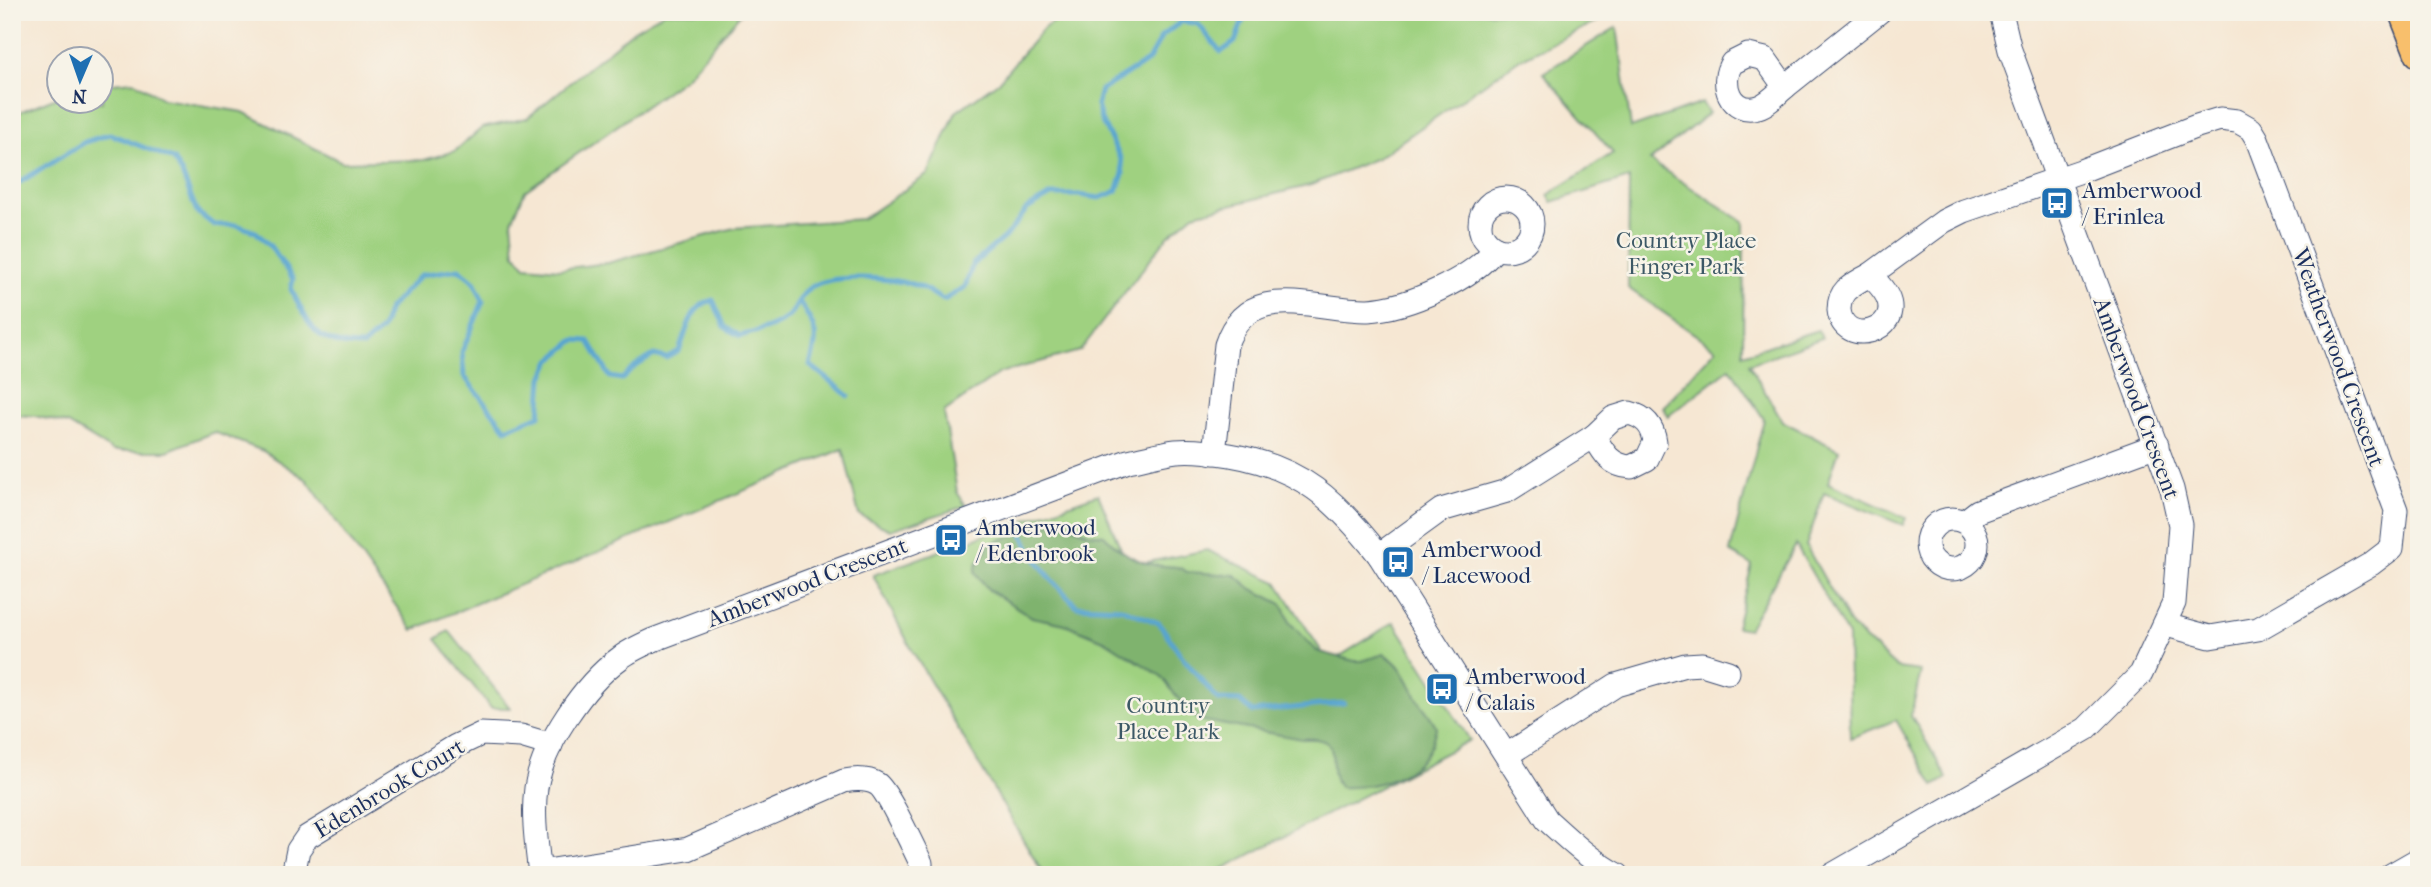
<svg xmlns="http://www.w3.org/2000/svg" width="2431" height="887" viewBox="0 0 2431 887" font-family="'IM FELL French Canon',serif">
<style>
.green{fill:#9fd180;stroke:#5d806f;stroke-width:2}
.forest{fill:#7fb36e;stroke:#4d7166;stroke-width:2}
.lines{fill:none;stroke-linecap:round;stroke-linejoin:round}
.stream{stroke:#56a4d0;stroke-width:5}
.minor-casing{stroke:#3c4b70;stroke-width:25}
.major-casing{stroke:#3c4b70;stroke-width:31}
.minor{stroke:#fff;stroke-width:23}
.major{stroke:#f8bf6c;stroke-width:28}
.labels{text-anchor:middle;stroke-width:5;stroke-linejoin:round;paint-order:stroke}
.poi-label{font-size:23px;fill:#1b2f5e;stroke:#f7f3e8;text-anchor:start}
.park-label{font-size:23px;fill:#3c5866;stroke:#f7f3e8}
.street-label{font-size:23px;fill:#1b2f5e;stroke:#f7f3e8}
</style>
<rect width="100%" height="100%" fill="#f7f3e8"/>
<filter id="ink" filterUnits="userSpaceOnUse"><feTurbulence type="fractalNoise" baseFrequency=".0143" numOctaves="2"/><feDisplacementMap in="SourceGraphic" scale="14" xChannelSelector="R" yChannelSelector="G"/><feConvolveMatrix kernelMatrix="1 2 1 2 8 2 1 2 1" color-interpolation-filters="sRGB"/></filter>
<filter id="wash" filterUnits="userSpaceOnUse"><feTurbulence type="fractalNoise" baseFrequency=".00686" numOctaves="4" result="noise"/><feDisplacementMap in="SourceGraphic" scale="28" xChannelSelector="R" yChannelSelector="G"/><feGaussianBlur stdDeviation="1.57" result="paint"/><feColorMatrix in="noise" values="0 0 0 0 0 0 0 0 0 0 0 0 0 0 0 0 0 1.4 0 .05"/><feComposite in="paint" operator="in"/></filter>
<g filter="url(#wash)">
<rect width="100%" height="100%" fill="#f6e7d3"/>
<g class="green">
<polygon points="665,12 742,12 685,78 525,191 512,221 515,254 526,266 559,269 608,263 734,228 862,219 928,174 956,112 998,82 1044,28 1067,12 1616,12 1520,59 1377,158 1311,185 1194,214 1168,236 1080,351 1000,373 944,412 957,492 966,506 890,530 859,515 843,449 413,630 307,480 263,451 214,432 167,451 113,451 68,424 35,416 12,415 12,115 59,96 60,102 102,102 102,84 134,81 163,99 243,112 342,162 424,160 455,151 482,128 527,118 634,30"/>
<polygon points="1617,27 1631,128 1702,103 1709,113 1650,161 1744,222 1743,354 1818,330 1822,338 1749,364 1782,421 1839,450 1828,483 1906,518 1903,525 1824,493 1806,546 1851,626 1897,668 1921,671 1911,715 1947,778 1934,786 1896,720 1850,738 1848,636 1796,545 1748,629 1736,627 1752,565 1730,552 1764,419 1730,368 1668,416 1663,407 1716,349 1628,288 1629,178 1552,202 1548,195 1613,153 1543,73"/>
<polygon points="1098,494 1128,566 1207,550 1277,582 1329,663 1394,622 1470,740 1211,875 1044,875 913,652 873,575"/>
<polygon points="449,631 453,636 510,708 491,708 436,639"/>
</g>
<path class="forest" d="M 1043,524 L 1068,524 L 1088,533 L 1104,535 C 1117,549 1135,561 1154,565 C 1165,567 1178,564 1187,572 L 1235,575 L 1252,589 L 1280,603 L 1285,609 L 1290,623 L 1317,651 L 1354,661 L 1362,661 L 1384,654 C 1401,663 1407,679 1416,696 C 1420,704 1436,721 1436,728 C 1436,729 1433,738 1433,739 C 1422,776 1374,789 1339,787 C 1323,765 1349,735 1302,739 L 1199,720 L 1187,710 L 1161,676 L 1104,640 L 1065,624 L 1032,617 L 989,590 L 979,578 L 975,571 L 977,564 L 990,544 Z"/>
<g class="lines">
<g class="stream">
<path d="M 12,187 L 85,142 L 110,134 L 173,159 L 182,174 L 197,212 L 214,225 L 237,225 L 256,232 L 270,246 L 293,279 L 291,289 C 311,328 315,345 363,346 L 382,329 L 389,308 L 421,275 L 459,269 L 474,281 L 483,301 L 462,352 L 464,376 L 506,429 L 540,415 L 543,378 L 551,360 L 575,340 L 589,341 L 610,377 L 622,379 L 636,366 L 654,355 L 666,358 L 679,351 C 687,331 690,305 713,300 L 725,327 L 740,336 C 755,332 778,327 790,315 C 797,308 800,295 808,289 C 830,272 890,278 915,285 C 925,287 934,296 944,300 L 965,287 L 973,264 L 1008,234 L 1027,209 L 1051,195 L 1079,195 L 1100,198 L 1117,191 L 1123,174 L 1121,159 L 1101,120 L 1097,105 L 1101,90 L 1148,61 L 1162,36 L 1182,21 L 1198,24 L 1221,52 L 1235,42 L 1246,12"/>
<path d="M 799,301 C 816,330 820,332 810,365 L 849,396"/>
<path d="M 1023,535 C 1036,564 1055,584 1077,606 L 1121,608 L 1159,623 L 1180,654 L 1218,700 L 1240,701 L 1252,712 L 1344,703"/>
</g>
</g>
</g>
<g filter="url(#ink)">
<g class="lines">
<defs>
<g id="minor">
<path d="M 1748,55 L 1765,59 L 1785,87 C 1777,94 1768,104 1758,107 C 1730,115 1719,82 1732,63 Z"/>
<polyline points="1785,87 1879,12"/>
<circle cx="1506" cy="224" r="26"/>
<polyline points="1870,275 1944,221 1964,211 2081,171 2197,126 2220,119 2237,121 2251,129 2257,139 2396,510 2392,548 2371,564 2258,629 2210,637 2166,625"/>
<path d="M 1870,275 C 1876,281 1883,288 1887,296 C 1904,331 1843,349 1839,310 C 1839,303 1841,295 1846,290 C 1853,284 1862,279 1870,275 Z"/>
<path d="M 1629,413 C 1645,417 1653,426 1655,442 L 1647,459 L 1631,467 C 1610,466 1603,452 1594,436 L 1613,418 Z"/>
<path d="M 1214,453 L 1226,345 C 1248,278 1316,311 1368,310 C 1407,308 1473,279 1496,248"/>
<circle cx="1952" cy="544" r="25"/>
<polyline points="1965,521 1978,511 2157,445"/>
<polyline points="1379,555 1441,510 1507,491 1594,436"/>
<polyline points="1507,755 1616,685 1685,665 1702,664 1728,672"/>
<path d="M 540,872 L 688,849 L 844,781 C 855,779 867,778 877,784 C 887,790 914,849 921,863 L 921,875"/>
<polyline points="293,875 298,850 307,837 456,746 481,734 521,736 551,745"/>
<path d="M 540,875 C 537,846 532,817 536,788 C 543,744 584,684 620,658 C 629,651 642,645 653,640 L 1128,461 C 1144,458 1160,453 1176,451 C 1193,449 1213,452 1230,455 C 1301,467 1336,500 1379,555 L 1547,820 C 1569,840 1591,861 1618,875"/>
<polyline points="1832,875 2086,729 2141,674 2174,603 2180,525 2172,489 2010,50 2001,12"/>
<polyline points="2391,875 2419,859"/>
</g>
<polyline id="major" points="2403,12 2419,53"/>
</defs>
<use href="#minor" class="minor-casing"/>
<use href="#major" class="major-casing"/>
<use href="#minor" class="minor"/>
<use href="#major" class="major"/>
</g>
</g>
<defs>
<symbol id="bus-square" viewBox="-11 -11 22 22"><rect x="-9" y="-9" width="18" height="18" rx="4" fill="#1f6fb2" stroke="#f7f3e8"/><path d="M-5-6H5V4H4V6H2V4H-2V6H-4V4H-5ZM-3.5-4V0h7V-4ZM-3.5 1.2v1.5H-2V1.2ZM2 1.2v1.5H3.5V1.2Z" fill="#fff"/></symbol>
</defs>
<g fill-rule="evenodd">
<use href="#bus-square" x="2038" y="184" width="38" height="38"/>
<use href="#bus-square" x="932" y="521" width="38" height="38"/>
<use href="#bus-square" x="1379" y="543" width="38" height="38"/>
<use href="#bus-square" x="1423" y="670" width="38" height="38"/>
</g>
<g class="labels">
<g class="poi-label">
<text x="2082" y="198">Amberwood<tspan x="2082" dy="26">/ Erinlea</tspan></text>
<text x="976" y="535">Amberwood<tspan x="976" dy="26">/ Edenbrook</tspan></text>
<text x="1422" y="557">Amberwood<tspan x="1422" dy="26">/ Lacewood</tspan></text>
<text x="1466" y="684">Amberwood<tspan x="1466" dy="26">/ Calais</tspan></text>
</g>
<g class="park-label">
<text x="1686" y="248">Country Place<tspan x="1686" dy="26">Finger Park</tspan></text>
<text x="1168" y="713">Country<tspan x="1168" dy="26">Place Park</tspan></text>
</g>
<g class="street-label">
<text transform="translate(2339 357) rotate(70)" y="8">Weatherwood Crescent</text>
<text transform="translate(2137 398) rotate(70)" y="8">Amberwood Crescent</text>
<text transform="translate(807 582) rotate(-21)" y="8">Amberwood Crescent</text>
<text transform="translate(389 788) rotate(-31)" y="8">Edenbrook Court</text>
</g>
</g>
<rect width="2431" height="887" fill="none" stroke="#f7f3e8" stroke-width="42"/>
<g transform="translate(80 80) rotate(182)"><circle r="33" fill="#f7f3e8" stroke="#9fa5b1" stroke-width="2"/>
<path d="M0-5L12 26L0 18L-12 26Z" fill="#1f6fb2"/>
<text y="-10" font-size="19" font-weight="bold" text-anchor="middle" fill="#1b2f5e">N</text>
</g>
</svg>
